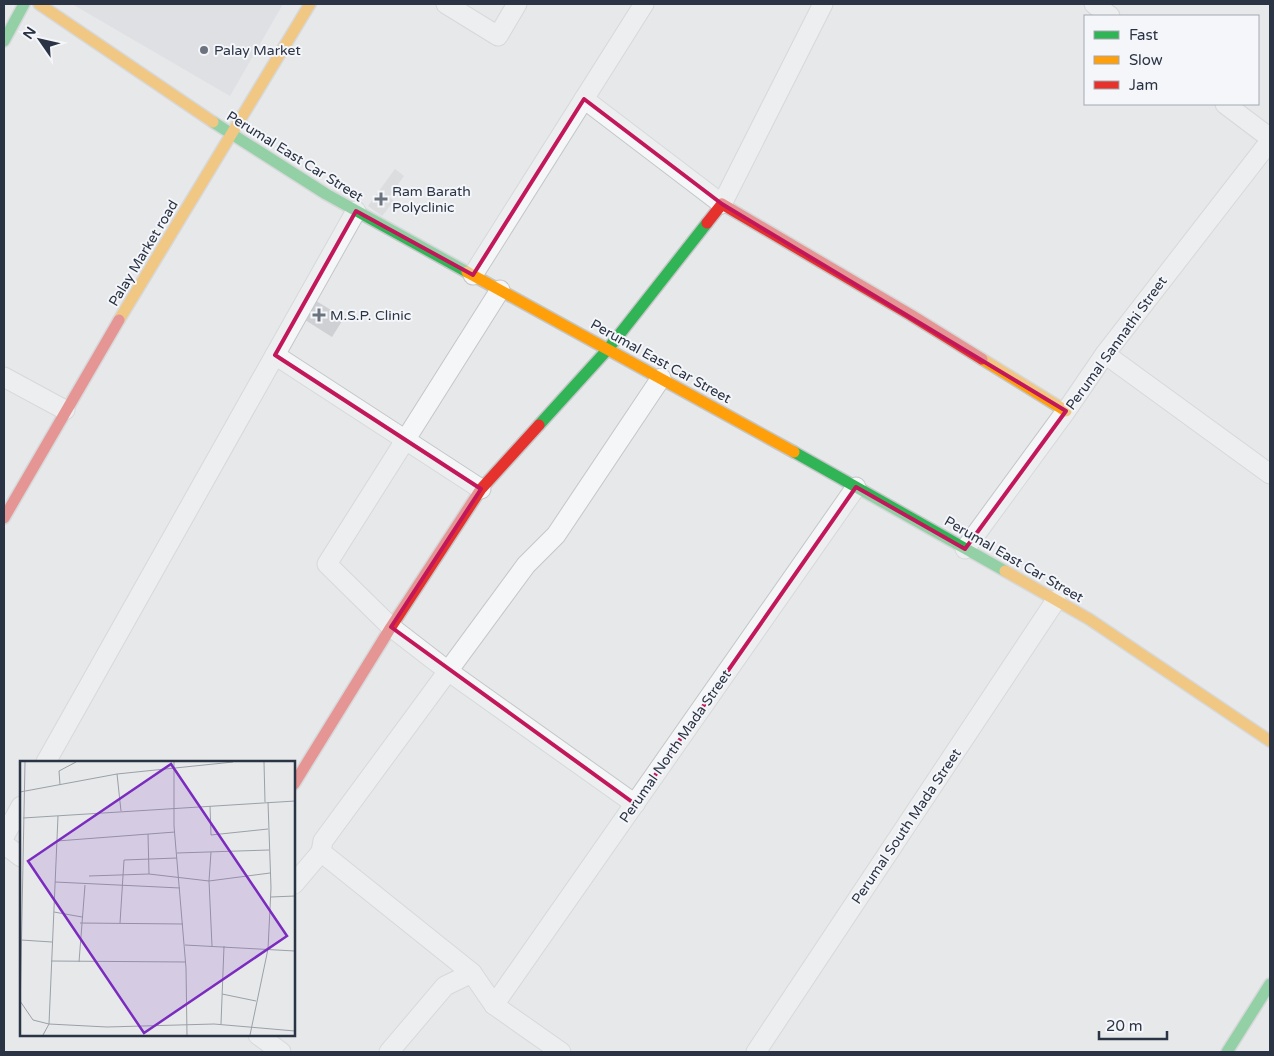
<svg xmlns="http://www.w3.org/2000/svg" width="1274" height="1056" viewBox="0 0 1274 1056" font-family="'Varela Round',sans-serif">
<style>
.built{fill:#d4d7dd}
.building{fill:#ced0d3}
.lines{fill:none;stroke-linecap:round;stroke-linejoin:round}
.street-casing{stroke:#c4c6c8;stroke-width:21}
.fast-casing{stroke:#c4c6c8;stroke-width:14}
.slow-casing{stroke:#c4c6c8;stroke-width:14}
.jam-casing{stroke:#c4c6c8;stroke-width:14}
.street{stroke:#f5f6f7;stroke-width:19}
.fast{stroke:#30b455;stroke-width:11}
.slow{stroke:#ff9f0a;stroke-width:11}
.jam{stroke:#e5322d;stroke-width:11}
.marked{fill:none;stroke:#c2185b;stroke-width:4;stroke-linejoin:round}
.poi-dot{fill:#6c737f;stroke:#f4f6f9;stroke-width:2}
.labels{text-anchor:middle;stroke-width:4;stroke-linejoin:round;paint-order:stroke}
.poi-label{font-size:14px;fill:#2b3445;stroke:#f4f6f9;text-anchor:start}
.street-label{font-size:14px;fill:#2b3445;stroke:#f4f6f9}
.inset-road{fill:none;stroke:#9ba0a8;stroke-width:1}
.view{fill:#7b2cbf;fill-opacity:0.15;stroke:#7b2cbf;stroke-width:2.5}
.inset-edge{fill:none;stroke:#2b3445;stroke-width:2.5}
</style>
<rect width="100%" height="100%" fill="#e6e8ea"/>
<polygon class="built" points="72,4 283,4 230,96"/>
<g class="building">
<polygon points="395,169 404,176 389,197 394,201 382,216 368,206"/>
<polygon points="313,299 344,318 332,337 302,318"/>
</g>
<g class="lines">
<defs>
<g id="street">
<polyline points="446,4 498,36 517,4"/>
<polyline points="1094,4 1110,16"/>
<polyline points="584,99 722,204 823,4"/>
<polyline points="1225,104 1270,138"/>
<polyline points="473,275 644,4"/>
<polyline points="500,290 327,564 391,627 448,671 635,804"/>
<polyline points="1105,354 1270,474"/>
<polyline points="275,355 481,489"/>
<polyline points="4,377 65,410"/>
<polyline points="965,549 1066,411 1105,354 1270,141"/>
<polyline points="46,762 356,211"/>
<polyline points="4,837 21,806"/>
<polyline points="4,844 21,857"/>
<polyline points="321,852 472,973 494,1005 561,1052"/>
<polyline points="294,884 321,852 323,841 526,565 556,535 661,378"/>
<polyline points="494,1005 856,487"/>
<polyline points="258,1035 281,1052"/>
<polyline points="389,1052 445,986 472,973"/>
<polyline points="756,1052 1056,600"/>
</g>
<g id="fast">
<polyline points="4,41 24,4"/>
<polyline points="213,122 326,194 467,272"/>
<polyline points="539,425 608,349 707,223"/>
<polyline points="794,452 1005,571"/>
<polyline points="1227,1052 1270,984"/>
</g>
<g id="slow">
<polyline points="39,4 213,122"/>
<polyline points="467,272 794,452"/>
<polyline points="119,320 310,4"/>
<polyline points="982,359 1066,411"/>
<polyline points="1005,571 1089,619 1270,741"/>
</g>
<g id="jam">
<polyline points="707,223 722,204 911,315 982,359"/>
<polyline points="4,518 119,320"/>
<polyline points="294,784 391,627 481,489 539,425"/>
</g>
</defs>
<use href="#street" class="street-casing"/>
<use href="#fast" class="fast-casing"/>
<use href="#slow" class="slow-casing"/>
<use href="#jam" class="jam-casing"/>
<use href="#street" class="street"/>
<use href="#fast" class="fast"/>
<use href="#slow" class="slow"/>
<use href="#jam" class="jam"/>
</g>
<path d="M0 0H1274V1056H0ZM 584,99 L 722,204 L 1066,411 L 965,549 L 856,487 L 635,804 L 391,627 L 481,489 L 275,355 L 356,211 L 473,275 Z" fill="#e6e8ea" fill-opacity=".55" fill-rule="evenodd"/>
<path class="marked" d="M 584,99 L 722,204 L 1066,411 L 965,549 L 856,487 L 635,804 L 391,627 L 481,489 L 275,355 L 356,211 L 473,275 Z"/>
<g class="poi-dot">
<circle cx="204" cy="50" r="5"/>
<path d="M378.5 191.5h5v5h5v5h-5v5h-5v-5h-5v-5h5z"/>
<path d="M316.5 307.5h5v5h5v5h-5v5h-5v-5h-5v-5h5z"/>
</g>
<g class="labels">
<g class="poi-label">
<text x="214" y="55">Palay Market</text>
<text x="392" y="196">Ram Barath<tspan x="392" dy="16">Polyclinic</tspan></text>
<text x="330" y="320">M.S.P. Clinic</text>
</g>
<g class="street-label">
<text transform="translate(295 156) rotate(32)" y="5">Perumal East Car Street</text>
<text transform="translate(143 253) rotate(-59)" y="5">Palay Market road</text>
<text transform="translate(1116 343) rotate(-54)" y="5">Perumal Sannathi Street</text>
<text transform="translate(661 361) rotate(29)" y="5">Perumal East Car Street</text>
<text transform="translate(1014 559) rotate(30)" y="5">Perumal East Car Street</text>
<text transform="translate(675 746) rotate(-55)" y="5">Perumal North Mada Street</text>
<text transform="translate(906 826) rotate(-56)" y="5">Perumal South Mada Street</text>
</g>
</g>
<g transform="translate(20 761)">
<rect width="275" height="275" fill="#e6e8ea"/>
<path class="inset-road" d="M 154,1 L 154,65 L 166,207 L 167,274M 244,1 L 245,41M 97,13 L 101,50M 40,24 L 39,10 L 56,1M 0,31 L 97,13 L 213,1M 190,45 L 191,74 L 248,68M 3,57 L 275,40M 128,73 L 129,113M 37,80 L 155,71M 191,91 L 189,120 L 250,112M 157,92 L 249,89M 69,115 L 129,113 L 189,120 L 192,185M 35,121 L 160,127M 251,136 L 275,135M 34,151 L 62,156M 60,162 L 163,163M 100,162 L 104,99 L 157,97M 1,179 L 32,181M 165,184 L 275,190M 31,200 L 166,201M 59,201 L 65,124M 202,233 L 236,240M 0,240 L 13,259 L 29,263 L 87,266 L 194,263 L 275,270M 0,254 L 5,1M 201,263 L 204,185M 23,274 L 29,263 L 38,55M 230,274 L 248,188 L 251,127 L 248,41"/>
<path class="view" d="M 151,3 L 267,175 L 124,272 L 8,100 Z"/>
<rect width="275" height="275" class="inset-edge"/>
</g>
<rect width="1274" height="1056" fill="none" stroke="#2b3445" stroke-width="10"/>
<rect x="1084" y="15" width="175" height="90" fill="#f4f6f9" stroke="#a4a8b1"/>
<rect x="1094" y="31" width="25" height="8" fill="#30b455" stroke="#a4a8b1"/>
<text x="1129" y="40" font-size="15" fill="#2b3445">Fast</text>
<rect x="1094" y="56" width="25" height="8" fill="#ff9f0a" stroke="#a4a8b1"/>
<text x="1129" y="65" font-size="15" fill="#2b3445">Slow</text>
<rect x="1094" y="81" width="25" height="8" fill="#e5322d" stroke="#a4a8b1"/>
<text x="1129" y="90" font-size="15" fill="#2b3445">Jam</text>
<g transform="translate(40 40) rotate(304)" stroke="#f4f6f9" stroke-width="4" paint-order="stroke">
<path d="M0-4L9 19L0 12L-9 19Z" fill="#2b3445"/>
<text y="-8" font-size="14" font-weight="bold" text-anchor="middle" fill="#2b3445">N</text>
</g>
<path d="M1099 1031v8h68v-8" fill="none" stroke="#2b3445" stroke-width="2.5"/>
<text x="1106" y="1031" font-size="15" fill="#2b3445" stroke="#f4f6f9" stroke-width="4" paint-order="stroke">20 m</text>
</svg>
